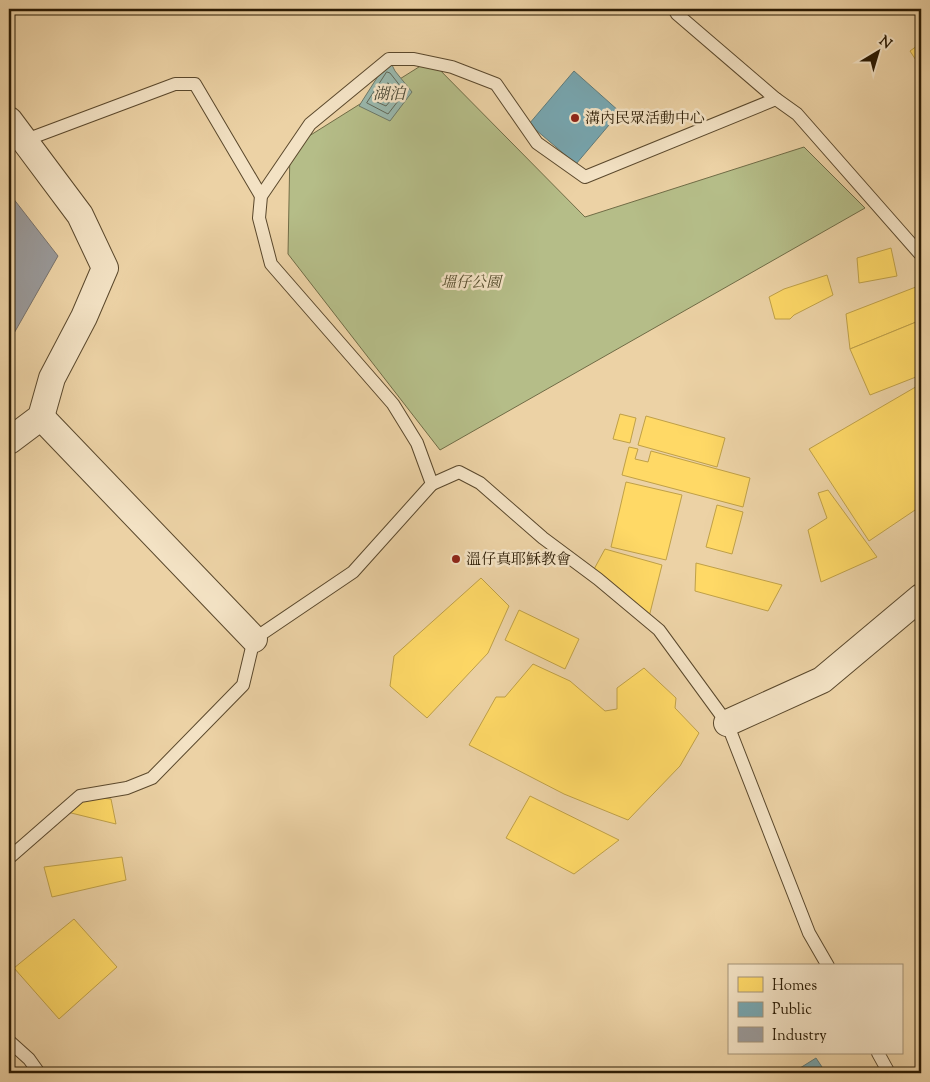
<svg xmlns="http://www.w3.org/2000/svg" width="930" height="1082" viewBox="0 0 930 1082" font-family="'Sorts Mill Goudy','Noto Serif TC',serif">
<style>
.green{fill:#b5bd88;stroke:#706c46}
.water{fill:#99b7ac;stroke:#6d7868}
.homes{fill:#ffd966;stroke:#bfa048}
.public{fill:#76a5af;stroke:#5f7b7b}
.industry{fill:#999;stroke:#78736c}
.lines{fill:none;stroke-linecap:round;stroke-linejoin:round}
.shore{stroke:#626858;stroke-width:1}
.lane-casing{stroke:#5a482c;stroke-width:14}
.street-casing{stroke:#5a482c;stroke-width:28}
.lane{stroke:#f3e2c4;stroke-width:12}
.street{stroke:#f3e2c4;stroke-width:26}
.poi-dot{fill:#8f2418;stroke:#f3e2c4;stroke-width:2}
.labels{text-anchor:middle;stroke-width:5;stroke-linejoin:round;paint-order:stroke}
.poi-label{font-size:15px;fill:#2a1a03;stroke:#f3e2c4;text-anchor:start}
.park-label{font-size:15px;font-style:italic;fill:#544b2b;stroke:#f3e2c4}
.water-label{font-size:16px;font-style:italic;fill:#4b4936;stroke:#f3e2c4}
</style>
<rect width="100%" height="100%" fill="#ecd2a5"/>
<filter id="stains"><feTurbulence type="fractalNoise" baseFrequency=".004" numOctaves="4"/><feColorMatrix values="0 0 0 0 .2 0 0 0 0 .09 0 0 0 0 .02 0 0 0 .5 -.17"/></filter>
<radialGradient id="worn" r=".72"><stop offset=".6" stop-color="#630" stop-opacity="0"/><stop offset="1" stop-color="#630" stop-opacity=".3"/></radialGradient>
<polygon class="green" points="430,60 585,217 804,147 865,208 440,450 288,254 290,148"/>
<polygon class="water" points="389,59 395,71 412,92 390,121 359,106"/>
<g class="homes">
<polygon points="921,43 921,68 910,51"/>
<polygon points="891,248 897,276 859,283 857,258"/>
<polygon points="827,275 833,295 794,315 790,319 775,319 769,297 784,289"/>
<polygon points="921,285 921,320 850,349 846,314"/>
<polygon points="921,320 921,375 870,395 850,349"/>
<polygon points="919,385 921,388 921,506 869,541 809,449"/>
<polygon points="620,414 636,418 630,443 613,439"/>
<polygon points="646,416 725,438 717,467 638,445"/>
<polygon points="629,447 638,449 635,459 648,462 651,451 750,478 743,507 622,475"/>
<polygon points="626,482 682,495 666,560 611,547"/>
<polygon points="828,490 877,557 821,582 808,530 827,518 818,493"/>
<polygon points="717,505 743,512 732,554 706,547"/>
<polygon points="605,549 662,565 649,617 593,571"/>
<polygon points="696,563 782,585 768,611 695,591"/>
<polygon points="481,578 509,606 488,653 427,718 390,686 394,656"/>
<polygon points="519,610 579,639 565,669 505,640"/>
<polygon points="533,664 570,681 605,711 617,709 617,688 644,668 676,698 675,708 699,733 680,766 628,820 564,794 469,745 496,697 505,697"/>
<polygon points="80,796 111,799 116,824 63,811"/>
<polygon points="530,796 619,840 574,874 506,838"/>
<polygon points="122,857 126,880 52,897 44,867"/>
<polygon points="74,919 117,967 59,1019 14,968"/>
</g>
<g class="public">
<polygon points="574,71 620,112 576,164 529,124"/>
<polygon points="816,1058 826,1073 792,1073"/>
</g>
<polygon class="industry" points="9,193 58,256 9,342"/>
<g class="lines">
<g class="shore">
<polygon points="387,72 390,73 405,92 388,114 367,103"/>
<polygon points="388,83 397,93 386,106 377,102 376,100"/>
</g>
<defs>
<g id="lane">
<polyline points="674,9 677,14 776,99 797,114 921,255"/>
<polyline points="23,141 175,84 195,84 261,196"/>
<polyline points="432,484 459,472 480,483 543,538 598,579 659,630 727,723 809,933 828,966"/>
<polyline points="9,858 80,796 127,788 152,778 243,685 254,639 353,572 432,484 417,443 393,404 271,264 259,218 261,196 310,124 389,59 414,59 452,67 496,84 537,143 585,177 776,99"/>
<polyline points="9,1041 29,1059 39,1073"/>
<polyline points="878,1053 889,1073"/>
</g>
<g id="street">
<polyline points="9,120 80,215 105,268 84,317 52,378 41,417 9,441"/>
<polyline points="41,417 254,639"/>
<polyline points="727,723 822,680 921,597"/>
</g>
</defs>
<use href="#lane" class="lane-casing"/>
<use href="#street" class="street-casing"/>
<use href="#lane" class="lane"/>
<use href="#street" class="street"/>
</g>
<g class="poi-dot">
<circle cx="575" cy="118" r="5"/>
<circle cx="456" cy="559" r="5"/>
</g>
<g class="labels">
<g class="poi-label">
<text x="585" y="123">溝內民眾活動中心</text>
<text x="466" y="564">溫仔真耶穌教會</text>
</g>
<g class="park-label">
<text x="471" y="287">塭仔公園</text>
</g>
<g class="water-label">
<text x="389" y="99">湖泊</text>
</g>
</g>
<rect width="930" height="1082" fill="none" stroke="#ecd2a5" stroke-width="30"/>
<rect x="10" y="10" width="910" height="1062" fill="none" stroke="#2a1a03" stroke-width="2.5"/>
<rect x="15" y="15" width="900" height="1052" fill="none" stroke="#2a1a03"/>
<rect x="728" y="964" width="175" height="90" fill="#f3e2c4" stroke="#a39277"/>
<rect x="738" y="977" width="25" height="15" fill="#ffd966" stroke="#a39277"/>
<text x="772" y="990" font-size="15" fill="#2a1a03">Homes</text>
<rect x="738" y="1002" width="25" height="15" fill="#76a5af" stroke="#a39277"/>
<text x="772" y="1014" font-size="15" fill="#2a1a03">Public</text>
<rect x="738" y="1027" width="25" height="15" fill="#999999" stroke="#a39277"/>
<text x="772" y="1040" font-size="15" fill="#2a1a03">Industry</text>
<g transform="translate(878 52) rotate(38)" stroke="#f3e2c4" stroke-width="4" paint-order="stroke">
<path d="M0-4L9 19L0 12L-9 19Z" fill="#2a1a03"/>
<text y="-8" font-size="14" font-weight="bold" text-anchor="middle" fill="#2a1a03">N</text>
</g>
<rect width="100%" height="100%" filter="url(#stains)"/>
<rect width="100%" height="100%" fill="url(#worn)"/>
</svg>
